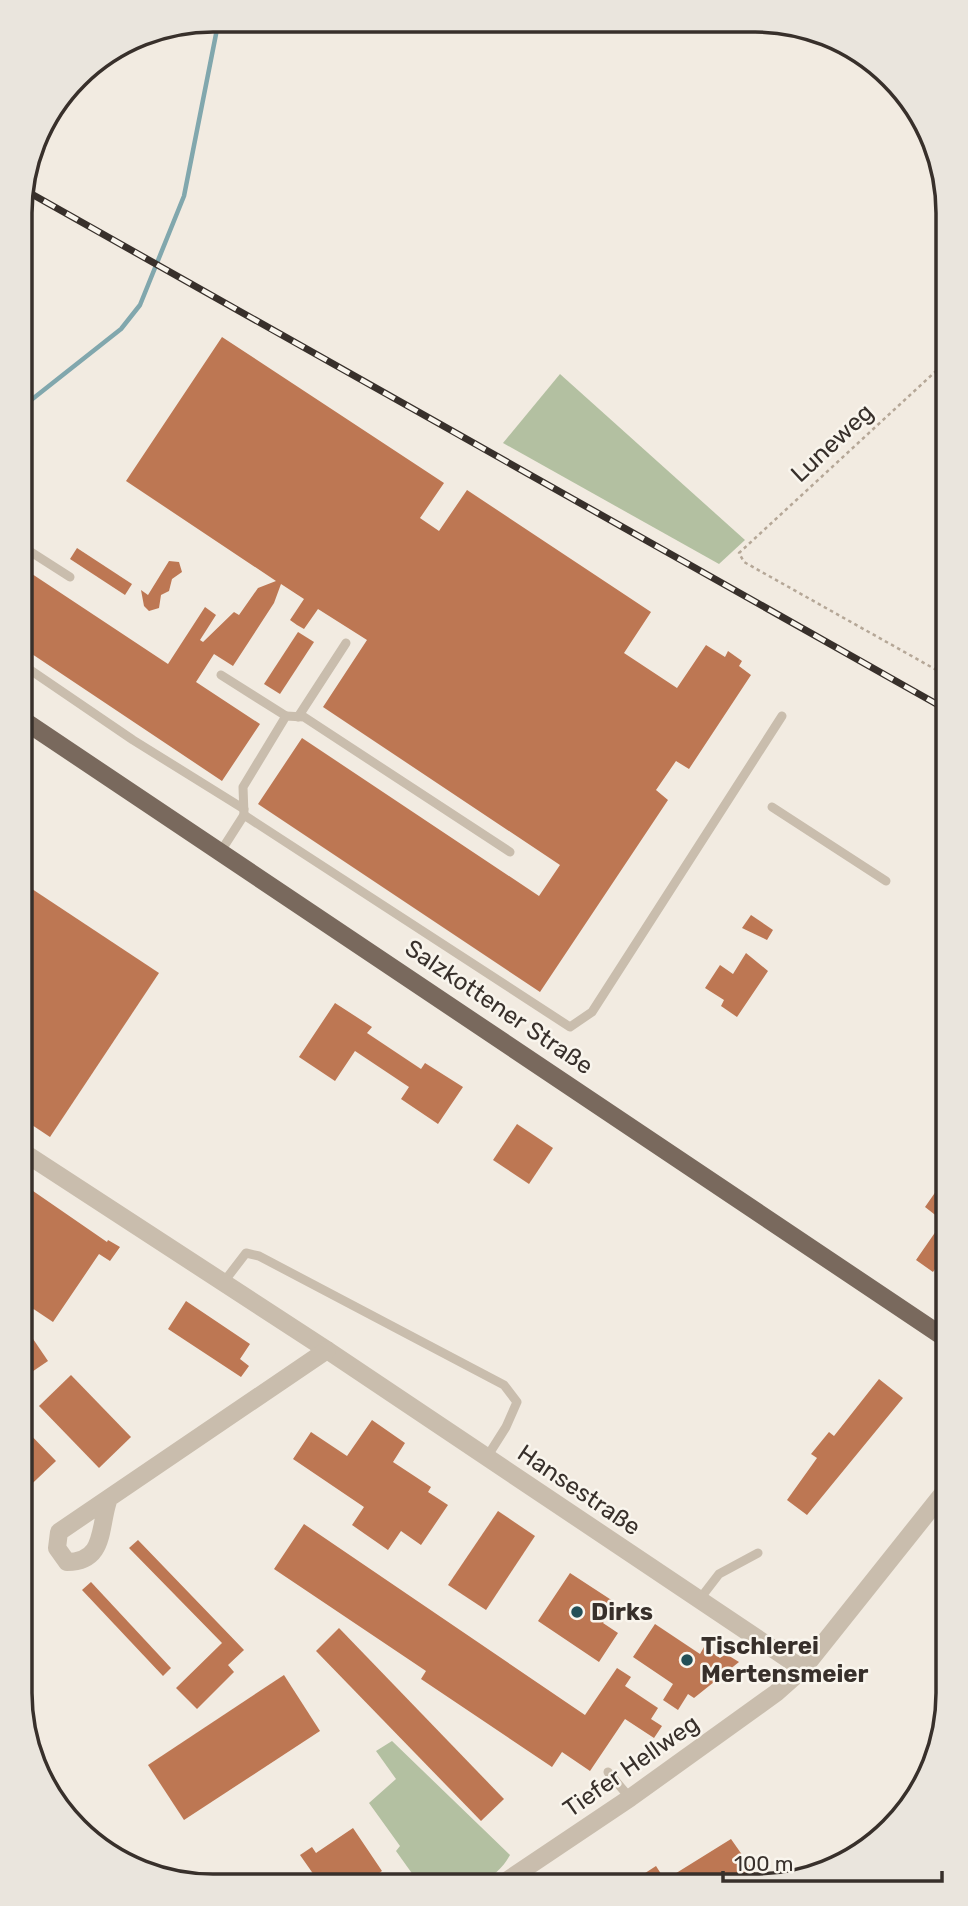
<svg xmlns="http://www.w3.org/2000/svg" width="968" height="1906" viewBox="0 0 968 1906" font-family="Rubik,sans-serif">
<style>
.green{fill:#b3c0a1}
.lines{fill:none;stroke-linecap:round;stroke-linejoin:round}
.stream{stroke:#81a7ad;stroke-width:4.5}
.building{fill:#bd7753}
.path{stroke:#b5a797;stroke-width:2.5;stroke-dasharray:3.5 3.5;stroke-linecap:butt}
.lane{stroke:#c9bdad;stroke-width:9}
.street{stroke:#c9bdad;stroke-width:18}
.primary{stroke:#79695d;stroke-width:18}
.rail-casing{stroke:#38302b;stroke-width:7}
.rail{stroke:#f9f5ed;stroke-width:4.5;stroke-dasharray:13;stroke-linecap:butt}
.poi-dot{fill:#234f57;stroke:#f9f5ed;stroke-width:2.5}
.labels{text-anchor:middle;stroke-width:5;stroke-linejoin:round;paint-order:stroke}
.street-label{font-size:24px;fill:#38302b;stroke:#f9f5ed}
.poi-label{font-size:24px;font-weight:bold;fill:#38302b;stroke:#f9f5ed;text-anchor:start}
.rim{fill:none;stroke:#38302b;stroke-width:3.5}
</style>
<rect width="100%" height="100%" fill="#f2ebe1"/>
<g class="green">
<polygon points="560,374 745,540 719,564 503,443"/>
<path d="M 392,1741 L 510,1855 C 490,1891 457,1886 421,1886 L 396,1851 L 400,1846 L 369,1803 L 396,1779 L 376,1751 Z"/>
</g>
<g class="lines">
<polyline class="stream" points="21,408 121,329 140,305 184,196 219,19"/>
</g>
<g class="building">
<polygon points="222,337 444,483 420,518 439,531 467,490 651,612 624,653 677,688 706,645 725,657 728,651 742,661 739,666 751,675 689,769 676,761 656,790 668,800 540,992 258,804 302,738 539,896 560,865 323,707 367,640 318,609 304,629 297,625 290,620 304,599 281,584 274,603 233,666 214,654 196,682 260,724 222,781 20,646 20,566 168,664 205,607 216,615 200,640 203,642 234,612 239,615 258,588 276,581 126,481"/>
<polygon points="77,548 132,584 125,595 70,559"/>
<polygon points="169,561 179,562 182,572 172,579 169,591 161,595 159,608 149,611 144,606 141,590 148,595"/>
<polygon points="298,632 314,642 280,694 264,684"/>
<polygon points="20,881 159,973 50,1137 20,1117"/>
<polygon points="751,915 773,930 767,940 742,928"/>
<polygon points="746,953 768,971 737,1017 721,1006 724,1000 705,988 720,965 733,974"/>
<polygon points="335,1003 372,1027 367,1033 421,1069 425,1063 463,1087 438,1124 401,1099 409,1087 355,1051 335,1081 299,1057"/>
<polygon points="517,1124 553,1148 529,1184 493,1160"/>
<polygon points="948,1174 948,1250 933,1272 916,1260 943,1221 925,1207"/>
<polygon points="20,1182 107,1242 108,1240 120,1247 110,1261 99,1254 53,1322 20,1300"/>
<polygon points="186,1301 250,1344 240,1359 249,1366 241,1377 168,1329"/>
<polygon points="27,1330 48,1361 20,1380 20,1335"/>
<polygon points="71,1375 131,1437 99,1468 39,1406"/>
<polygon points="879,1379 903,1398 807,1515 787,1500 817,1458 811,1454 829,1432 834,1436"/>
<polygon points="372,1420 405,1443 393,1462 431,1487 428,1492 448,1505 421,1545 401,1531 388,1550 352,1525 364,1507 293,1459 311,1432 347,1456"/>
<polygon points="20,1424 56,1461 19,1496 20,1451"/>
<polygon points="498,1511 535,1536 486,1610 448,1585"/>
<polygon points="304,1524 585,1715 617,1668 631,1677 625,1686 658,1708 651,1719 662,1726 654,1738 625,1719 590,1771 562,1752 552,1767 421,1679 426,1671 274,1569"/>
<polygon points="138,1540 244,1650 228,1665 234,1672 197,1709 176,1688 222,1643 129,1548"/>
<polygon points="570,1573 616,1603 603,1623 618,1633 599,1662 538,1621"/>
<polygon points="91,1582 171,1668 163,1676 82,1590"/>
<polygon points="655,1624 700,1654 704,1647 720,1658 726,1654 739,1662 694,1698 688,1694 678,1710 663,1700 673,1684 633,1657"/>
<polygon points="339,1628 504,1799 481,1821 316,1651"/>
<polygon points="284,1675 320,1731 184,1820 148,1765"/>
<polygon points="353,1828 382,1871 361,1886 321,1885 300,1855 312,1847 316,1853"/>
<polygon points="731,1839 757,1876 741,1887 645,1886 639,1877 656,1866 665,1880"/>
</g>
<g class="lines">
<g class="path">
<polyline points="949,677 744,562 739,553 949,359"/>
<polyline points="937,1354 948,1362"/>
</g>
<g class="lane">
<polyline points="20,545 70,577"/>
<polyline points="20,663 133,740 244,809"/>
<polyline points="221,675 286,716"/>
<polyline points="298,717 346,643"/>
<polyline points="772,807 886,881"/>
<polyline points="244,815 243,787 286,716 304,717 510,852"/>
<polyline points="221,851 244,815 570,1027 592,1012 782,716"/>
<polyline points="223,1283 246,1253 259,1256 504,1385 517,1402 506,1427 487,1457"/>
<polyline points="699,1600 719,1574 758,1553"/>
<polyline points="608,1772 630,1798"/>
</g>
<g class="street">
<polyline points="20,1150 327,1350 803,1669"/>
<path d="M 108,1501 C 99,1529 105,1562 67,1562 L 57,1548 L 59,1532 L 327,1350"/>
<polyline points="499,1886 630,1798 776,1693 803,1669 948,1487"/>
</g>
<polyline class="primary" points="20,718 948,1340"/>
<defs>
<polyline id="rail" points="21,188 949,711"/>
</defs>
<use href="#rail" class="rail-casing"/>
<use href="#rail" class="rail"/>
</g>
<g class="poi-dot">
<circle cx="577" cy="1612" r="7"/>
<circle cx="687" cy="1660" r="7"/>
</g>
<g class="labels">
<g class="street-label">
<text transform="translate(832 443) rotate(-43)" y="8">Luneweg</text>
<text transform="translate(499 1007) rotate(34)" y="8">Salzkottener Straße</text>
<text transform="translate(579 1490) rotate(34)" y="8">Hansestraße</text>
<text transform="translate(631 1766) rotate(-35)" y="8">Tiefer Hellweg</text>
</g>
<g class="poi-label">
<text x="591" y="1620">Dirks</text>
<text x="701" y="1654">Tischlerei<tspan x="701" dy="28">Mertensmeier</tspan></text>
</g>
</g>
<path d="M0 0H968V1906H0ZM213 32H755A181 181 0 0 1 936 213V1693A181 181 0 0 1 755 1874H213A181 181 0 0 1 32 1693V213A181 181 0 0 1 213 32Z" fill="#eae5dd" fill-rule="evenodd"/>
<path class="rim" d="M213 32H755A181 181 0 0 1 936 213V1693A181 181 0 0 1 755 1874H213A181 181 0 0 1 32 1693V213A181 181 0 0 1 213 32Z"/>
<path d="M723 1871v10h219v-10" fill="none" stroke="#38302b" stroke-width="3.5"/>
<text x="734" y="1871" font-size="21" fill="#38302b" stroke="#f9f5ed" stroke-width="5" paint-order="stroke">100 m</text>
</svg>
